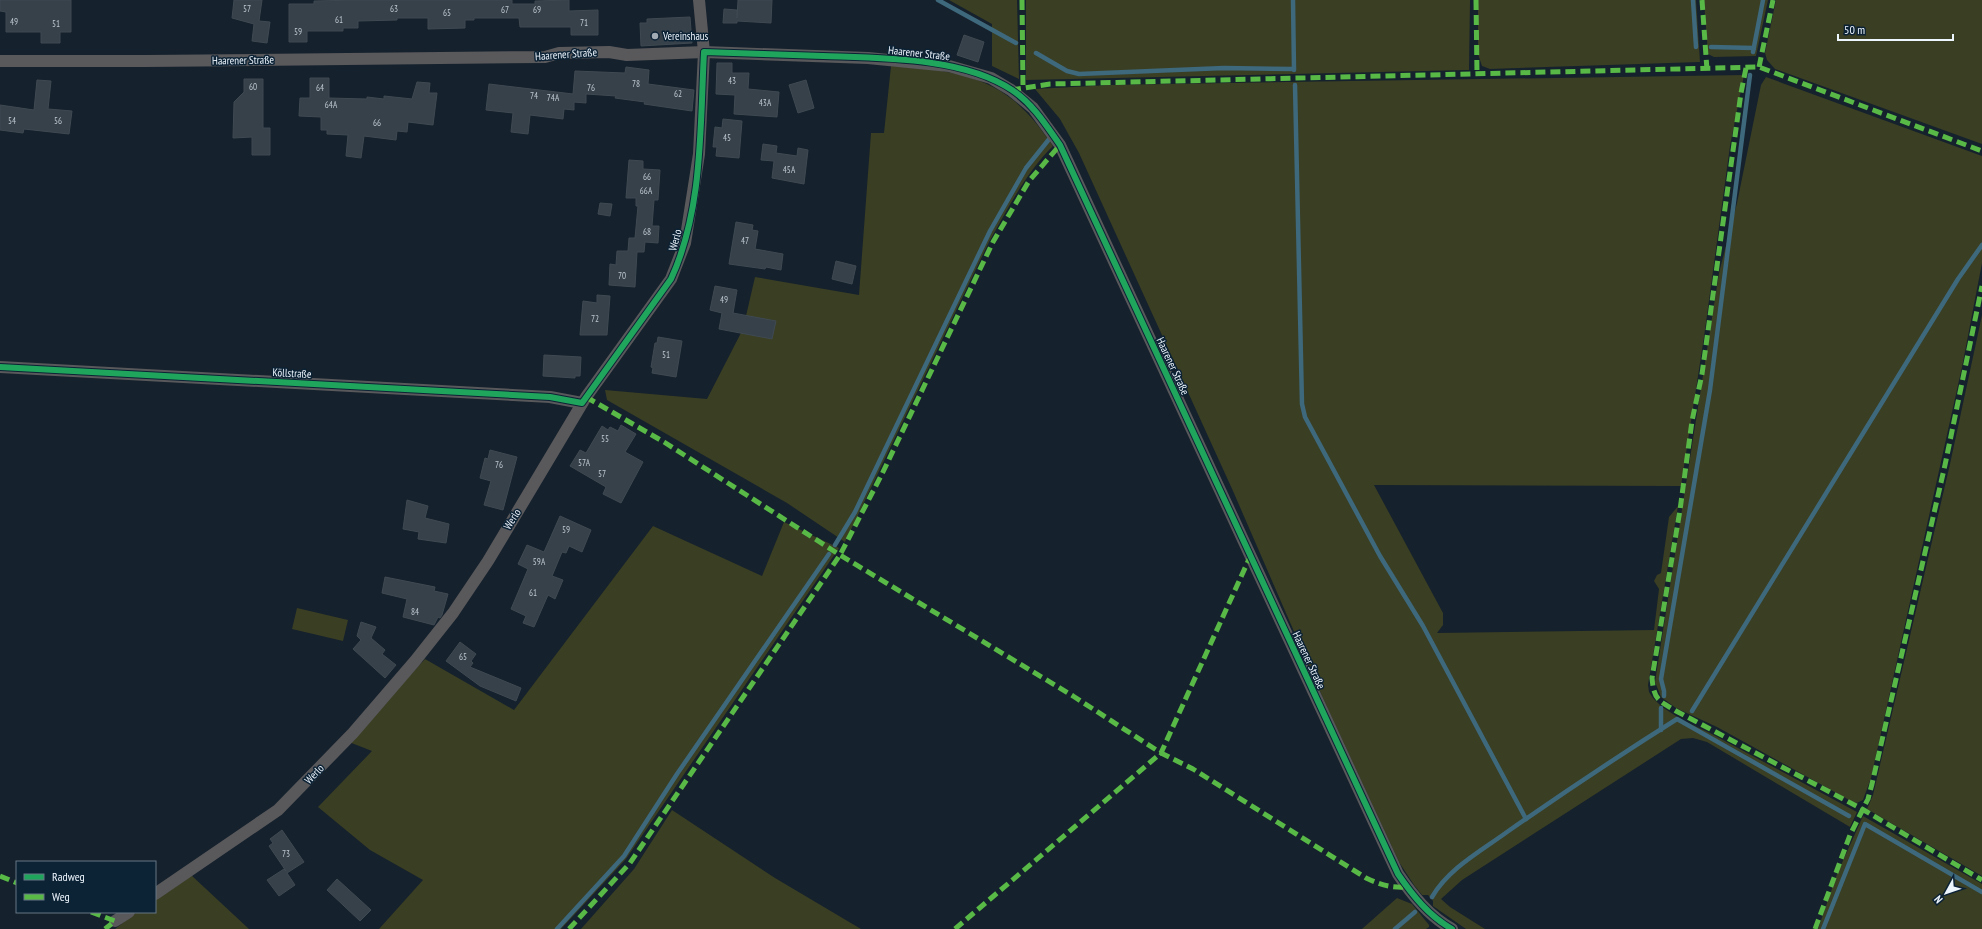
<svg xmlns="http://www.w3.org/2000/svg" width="1982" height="929" viewBox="0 0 1982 929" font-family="'PT Sans Narrow',sans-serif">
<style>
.green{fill:#3a3e23}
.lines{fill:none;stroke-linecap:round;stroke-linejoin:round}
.stream{stroke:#3e687c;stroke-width:4.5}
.building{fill:#36414a;stroke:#3f4952}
.street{stroke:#59585b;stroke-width:12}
.quiet{stroke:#58b947;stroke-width:5;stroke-dasharray:10 5;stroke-linecap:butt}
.cycleway-casing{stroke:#0c2235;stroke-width:8}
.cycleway{stroke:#20a55d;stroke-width:6}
.poi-dot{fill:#a1abb4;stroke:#0c2235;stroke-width:1.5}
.labels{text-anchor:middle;stroke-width:3;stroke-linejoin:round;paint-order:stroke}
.number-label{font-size:9px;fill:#bfc8d0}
.poi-label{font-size:11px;fill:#edf5fd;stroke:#0c2235;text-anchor:start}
.street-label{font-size:11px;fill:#edf5fd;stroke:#0c2235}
</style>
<rect width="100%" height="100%" fill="#15212c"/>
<g class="green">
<polygon points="949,0 1017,0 1019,79 992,66 992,24"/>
<polygon points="1026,0 1470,0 1469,70 1026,80"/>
<polygon points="1478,0 1696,0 1700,62 1490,69 1482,66 1478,54"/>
<polygon points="1704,0 1768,0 1756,56 1714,57 1708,54"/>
<polygon points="1776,0 1982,0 1982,144 1775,69 1767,60 1765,53"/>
<path d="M 891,66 C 933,68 980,73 1013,100 C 1029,113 1042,130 1053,146 C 1025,174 1008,208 989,242 L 845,542 L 787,503 L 607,400 L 605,390 L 707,399 L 743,329 L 755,277 L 859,295 L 871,133 L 884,133 Z"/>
<polygon points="1744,75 1730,146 1704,337 1681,486 1374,485 1443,613 1443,625 1437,633 1654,630 1659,589 1654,581 1657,575 1661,573 1669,517 1678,506 1648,685 1649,692 1653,698 1662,707 1684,721 1710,733 1857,812 1850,827 1707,742 1693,738 1681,739 1462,880 1441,899 1450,907 1485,929 1466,929 1433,906 1433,901 1428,895 1422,895 1414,885 1399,862 1326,705 1233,491 1079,153 1060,119 1035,89 1110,85 1288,82"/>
<polygon points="1766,77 1982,156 1982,263 1962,367 1871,778 1863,800 1857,803 1851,801 1717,727 1676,708 1661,697 1655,682 1719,273 1737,203 1761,85"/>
<polygon points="1982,315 1982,876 1867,809 1873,795 1950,464"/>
<polygon points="784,522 839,548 626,859 561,929 379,929 423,880 370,850 318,807 372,751 349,742 425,659 514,710 653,526 762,576"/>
<polygon points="297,608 348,620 343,641 292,629"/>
<polygon points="672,810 775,878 861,929 581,929 634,869"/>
<polygon points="1863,816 1982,884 1982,929 1818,929 1837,874"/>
<polygon points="191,875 249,929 115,929 137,912 155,912 155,900"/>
<polygon points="1397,898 1412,904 1429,925 1429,927 1426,929 1362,929"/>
</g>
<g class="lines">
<g class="stream">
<polyline points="938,0 1016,43"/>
<polyline points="1293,0 1294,70"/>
<polyline points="1693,0 1696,47"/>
<polyline points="1711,47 1754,48"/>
<polyline points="1753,52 1763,0"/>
<polyline points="1036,53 1067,71 1079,74 1224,68 1294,69"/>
<polyline points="1295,85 1302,404 1305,417 1380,556 1423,626 1526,819"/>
<polyline points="835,545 855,512 990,231 1026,168 1050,138"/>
<polyline points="1664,696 1664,691 1661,679 1710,390 1750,75"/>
<polyline points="1692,711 1958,279 1982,245"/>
<polyline points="1661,730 1661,708"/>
<path d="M 1432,897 C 1449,868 1481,851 1507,832 C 1563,793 1620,755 1677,719 L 1849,816"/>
<polyline points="557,929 624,856 677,774 829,554"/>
<polyline points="1395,929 1415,912"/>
<polyline points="1823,929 1865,824 1982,892"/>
</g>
</g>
<g class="building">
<polygon points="0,0 71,0 71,32 60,32 60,43 41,43 41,32 6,32 6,12 0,11"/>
<polygon points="234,0 262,0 259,21 270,22 267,43 252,41 254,24 232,18"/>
<polygon points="356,0 512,0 512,4 535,4 535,1 569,0 569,11 598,10 598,35 571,35 571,27 520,27 519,18 474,18 474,20 465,20 465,28 428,29 428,18 397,18 397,20 358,21 358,28 343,28 343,31 307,31 307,42 289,42 289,4 314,4 314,1"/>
<polygon points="738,0 772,0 771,23 737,21 737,23 723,23 724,9 737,10 737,18"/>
<polygon points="690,17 692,43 641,46 640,23 647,23 647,19"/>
<polygon points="964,35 984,42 978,62 957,55"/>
<polygon points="717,63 732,63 732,73 749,73 748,89 779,92 777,117 734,114 735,95 716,94"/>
<polygon points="626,67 649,70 648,84 694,90 692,111 644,104 645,102 615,98 616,96 586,94 586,103 574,102 574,110 564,109 563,119 530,115 528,134 511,132 513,113 486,110 489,84 573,94 575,71 625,73"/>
<polygon points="310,78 329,78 329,98 367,99 367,97 384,99 384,96 412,99 417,82 430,83 429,93 437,93 433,125 408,122 407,132 397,131 396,140 364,136 361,158 346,156 348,135 327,134 327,130 321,130 321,117 299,116 300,98 310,98"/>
<polygon points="244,79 263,79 263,128 270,128 270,155 252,155 252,137 233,138 234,102 244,92"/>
<polygon points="37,80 51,81 48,109 72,111 69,134 24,129 23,133 0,130 0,105 34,110"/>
<polygon points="806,80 814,108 798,113 789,85"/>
<polygon points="723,119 742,121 739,158 716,156 717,147 713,147 715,127 722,128"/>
<polygon points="763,144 777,146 776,153 797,156 798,148 808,150 804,184 772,178 774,161 761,160"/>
<polygon points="629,160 643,161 643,169 660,170 658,200 654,200 652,226 659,226 658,243 645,242 644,252 637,252 635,287 609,285 610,264 616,265 617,251 628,251 629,238 635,238 638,206 636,206 636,198 626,198"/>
<polygon points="600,203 612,204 610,216 598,214"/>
<polygon points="736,222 753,225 752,230 758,231 755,249 783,254 781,270 766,267 765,269 729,264"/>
<polygon points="836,261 856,266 852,284 832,279"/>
<polygon points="715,286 737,290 733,313 776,321 772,339 719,329 722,313 710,310"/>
<polygon points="597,295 610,296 607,335 580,335 583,301 597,303"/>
<polygon points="658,337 682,341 676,377 652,373 653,368 651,367 655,343 657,343"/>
<polygon points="544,355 581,357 580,376 575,376 575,378 543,376"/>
<polygon points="621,425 636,434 625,452 643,462 621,503 603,494 606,487 570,466 580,450 586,453 602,426 608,430 610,427 618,431"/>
<polygon points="490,450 517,457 503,510 484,505 491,481 480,478 485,458 488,459"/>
<polygon points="407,500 428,506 425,518 449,524 446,543 418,539 419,532 403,529"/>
<polygon points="560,516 591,530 582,552 569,546 566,553 562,552 552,576 563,580 555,599 548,595 534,627 523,623 526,616 511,609 528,569 518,564 527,545 544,552"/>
<polygon points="385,577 435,587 434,591 448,594 442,615 440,618 438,617 434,625 403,617 407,599 382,593"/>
<polygon points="361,622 376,627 371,638 385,650 382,654 396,665 385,678 353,649 361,640 357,636"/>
<polygon points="460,642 476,654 471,661 473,663 470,667 521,688 516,701 480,686 446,661"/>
<polygon points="282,830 304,862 287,873 295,885 279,896 267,880 284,869 286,871 269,846 273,843 270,839"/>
<polygon points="337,879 371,910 360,921 327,890"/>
</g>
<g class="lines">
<g class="street">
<path d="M 0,61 L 146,61 L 545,57 L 559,53 L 609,52 L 627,55 L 704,52 L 868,58 L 949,66 L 991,78 L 1011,90 L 1033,108 L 1060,145 L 1398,874 C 1413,896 1429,916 1452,929"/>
<polyline points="0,367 550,397 582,403"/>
<polyline points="155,894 278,810 353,733 415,661 453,613 488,561 586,397 671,279 685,243 699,154 704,52 699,0"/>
<polyline points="115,921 129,912"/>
</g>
<g class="quiet">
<polyline points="1022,0 1023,87"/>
<polyline points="1476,0 1477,74"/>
<polyline points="1702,0 1707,70"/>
<polyline points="1759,67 1773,0"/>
<path d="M 1746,68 L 1741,93 L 1702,374 L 1692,421 L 1680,510 L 1652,678 C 1654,700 1658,700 1676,711 L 1862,809 L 1982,880"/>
<polyline points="1011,90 1050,84 1759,67 1982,151"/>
<polyline points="586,397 664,442 840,555 1073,696 1161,753 1250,557"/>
<polyline points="0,876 17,883"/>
<polyline points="91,912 115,921 105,929"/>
<polyline points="569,929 630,863 840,555 882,474 993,242 1029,181 1060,145"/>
<path d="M 955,929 L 1161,753 L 1193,769 L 1366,878 C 1381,885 1391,888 1407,887"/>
<polyline points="1815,929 1850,835 1868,799 1872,784 1945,465 1982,286"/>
</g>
<defs>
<path id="cycleway" d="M 0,367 L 550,397 L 582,403 L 671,279 C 703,210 700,127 704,52 C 744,53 783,55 823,56 C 881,58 963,57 1012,90 C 1033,104 1046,125 1060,145 L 1398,874 C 1413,896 1429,916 1452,929"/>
</defs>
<use href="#cycleway" class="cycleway-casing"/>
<use href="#cycleway" class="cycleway"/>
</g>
<circle class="poi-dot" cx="655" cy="36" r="4"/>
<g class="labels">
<g class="number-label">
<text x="247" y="12">57</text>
<text x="394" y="12">63</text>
<text x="505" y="13">67</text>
<text x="537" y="13">69</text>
<text x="447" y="16">65</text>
<text x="339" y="23">61</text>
<text x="14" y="25">49</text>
<text x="584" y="26">71</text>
<text x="56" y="27">51</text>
<text x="298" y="35">59</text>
<text x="732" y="84">43</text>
<text x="636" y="87">78</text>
<text x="253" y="90">60</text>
<text x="320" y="91">64</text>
<text x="591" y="91">76</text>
<text x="678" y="97">62</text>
<text x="534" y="99">74</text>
<text x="553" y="101">74A</text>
<text x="765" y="106">43A</text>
<text x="331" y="108">64A</text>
<text x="12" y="124">54</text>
<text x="58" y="124">56</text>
<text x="377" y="126">66</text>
<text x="727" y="141">45</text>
<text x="789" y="173">45A</text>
<text x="647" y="180">66</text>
<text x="646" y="194">66A</text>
<text x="647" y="235">68</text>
<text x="745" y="244">47</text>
<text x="622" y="279">70</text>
<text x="724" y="303">49</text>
<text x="595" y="322">72</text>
<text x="666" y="358">51</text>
<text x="605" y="442">55</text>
<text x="584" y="466">57A</text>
<text x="499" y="468">76</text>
<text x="602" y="477">57</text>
<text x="566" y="533">59</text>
<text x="539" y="565">59A</text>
<text x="533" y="596">61</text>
<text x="415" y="615">84</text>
<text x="463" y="660">65</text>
<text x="286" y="857">73</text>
</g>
<g class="poi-label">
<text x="663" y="40">Vereinshaus</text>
</g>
<g class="street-label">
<text transform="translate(919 53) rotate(6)" y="4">Haarener Straße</text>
<text transform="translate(566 54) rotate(-4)" y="4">Haarener Straße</text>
<text transform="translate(243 60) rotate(-1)" y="4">Haarener Straße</text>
<text transform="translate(675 240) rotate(-75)" y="4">Werlo</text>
<text transform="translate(1173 366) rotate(65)" y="4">Haarener Straße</text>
<text transform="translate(292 373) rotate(3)" y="4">Köllstraße</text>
<text transform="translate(512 519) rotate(-58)" y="4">Werlo</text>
<text transform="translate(1309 660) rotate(65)" y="4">Haarener Straße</text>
<text transform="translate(314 774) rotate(-46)" y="4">Werlo</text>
</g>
</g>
<rect x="16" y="861" width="140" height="52" fill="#0c2235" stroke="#667685"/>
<rect x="24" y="874" width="20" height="6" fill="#20a55d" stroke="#667685"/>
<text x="52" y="881" font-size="12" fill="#edf5fd">Radweg</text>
<rect x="24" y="894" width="20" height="6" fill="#58b947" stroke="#667685"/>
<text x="52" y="901" font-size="12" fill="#edf5fd">Weg</text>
<g transform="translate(1946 893) rotate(230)" stroke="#0c2235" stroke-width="3" paint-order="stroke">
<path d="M0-3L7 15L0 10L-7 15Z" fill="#edf5fd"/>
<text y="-6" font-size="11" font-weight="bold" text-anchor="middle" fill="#edf5fd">N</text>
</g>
<path d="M1838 34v6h115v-6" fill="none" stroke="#edf5fd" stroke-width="2"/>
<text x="1844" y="34" font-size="12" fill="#edf5fd" stroke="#0c2235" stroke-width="3" paint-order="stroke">50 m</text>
</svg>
